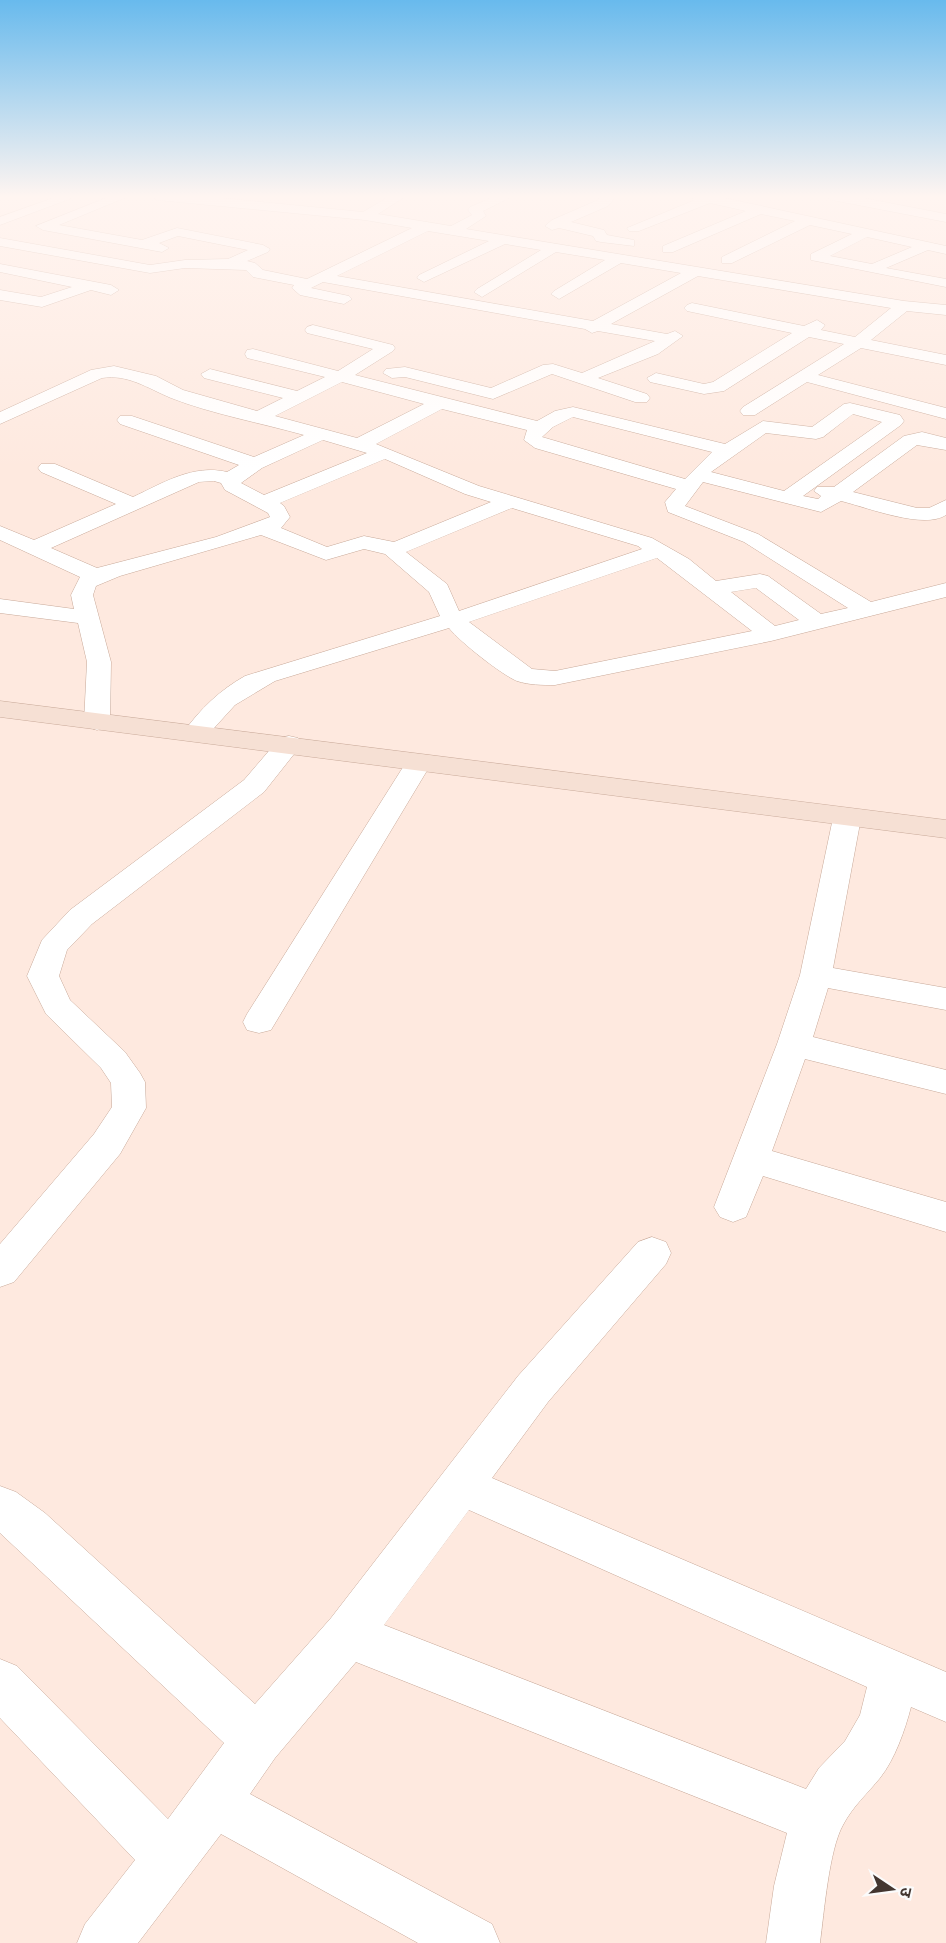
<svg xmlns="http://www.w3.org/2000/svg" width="946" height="1943" viewBox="0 0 946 1943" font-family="'Space Grotesk','Noto Sans Devanagari',sans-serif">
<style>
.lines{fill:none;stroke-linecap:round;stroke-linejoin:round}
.street-casing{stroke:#c8a999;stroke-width:1}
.secondary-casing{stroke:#c8a999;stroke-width:1}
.street{fill:#fff;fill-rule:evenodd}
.secondary{fill:#f6e0d4;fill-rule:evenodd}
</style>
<rect width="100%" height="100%" fill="#fee9df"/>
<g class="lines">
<defs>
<g id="street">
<polygon points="59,196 72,198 0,225 0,217"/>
<path d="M 111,196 L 129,196 L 59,225 L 142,240 L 177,228 L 263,245 L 270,249 L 268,252 L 247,261 L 255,263 L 263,270 L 307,279 L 412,228 L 365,220 L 157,200 L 151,196 L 200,196 L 363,212 L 390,196 L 406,196 L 378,214 L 451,226 L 472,215 L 468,210 L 470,207 L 496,196 L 513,196 L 483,211 L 486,216 L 466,229 L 904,301 L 946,305 L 946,315 L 907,311 L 871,340 L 946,355 L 946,365 L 861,348 L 818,375 L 946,408 L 946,419 L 807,382 L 755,415 L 743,415 L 740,411 L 743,407 L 844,344 L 809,337 L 724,391 L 704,394 L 650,382 L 647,378 L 656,373 L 704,384 L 713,382 L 792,333 L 687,311 L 684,308 L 687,305 L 692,303 L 804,326 L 817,320 L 825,325 L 821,330 L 855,337 L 891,308 L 698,276 L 611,324 L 667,334 L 675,331 L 683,336 L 658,354 L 598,378 L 647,394 L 650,398 L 647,402 L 635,402 L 552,374 L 493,399 L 405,377 L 392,378 L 383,373 L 386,369 L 405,367 L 491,388 L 543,365 L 553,364 L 582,373 L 655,341 L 598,331 L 592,333 L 585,329 L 323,282 L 311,288 L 349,296 L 352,299 L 344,304 L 300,295 L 292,288 L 294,285 L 253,277 L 246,270 L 185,268 L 150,273 L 0,246 L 0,238 L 150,265 L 185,260 L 228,259 L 248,250 L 178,236 L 159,243 L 169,248 L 162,252 L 43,230 L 36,226 ZM 428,231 L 489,241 L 419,275 L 417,278 L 424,282 L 505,244 L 541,250 L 477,289 L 474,292 L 482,297 L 556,252 L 605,260 L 554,291 L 551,294 L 559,299 L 621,263 L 681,273 L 593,321 L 337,276 Z"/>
<polygon points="601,196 613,196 613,200 608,206 571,222 604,230 607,235 634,240 634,246 601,242 596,241 593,236 559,228 552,230 545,226 552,220 598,200"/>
<path d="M 690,196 L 715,196 L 946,246 L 946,254 L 928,250 L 886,268 L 946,279 L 946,287 L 811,260 L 811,254 L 852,234 L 810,225 L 732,263 L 722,263 L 722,257 L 795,221 L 761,214 L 673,252 L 663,252 L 663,246 L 746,211 L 710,203 L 639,231 L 629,231 L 627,228 L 695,200 ZM 867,237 L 912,247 L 872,264 L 830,256 Z"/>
<polygon points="826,196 853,196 946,214 946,222 832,200"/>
<polygon points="0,264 111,285 119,290 111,295 91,290 42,307 0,300 0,290 41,297 72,287 0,272"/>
<path d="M 313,325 L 393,345 L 395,348 L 393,351 L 355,375 L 537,421 L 555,411 L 573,407 L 725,444 L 763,421 L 812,427 L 844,404 L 850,403 L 900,415 L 904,421 L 901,425 L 803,496 L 818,499 L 821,496 L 814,491 L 817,487 L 834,487 L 904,436 L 922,432 L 946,438 L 946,450 L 917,445 L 853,492 L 917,508 L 929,508 L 946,500 L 946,515 C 924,530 866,507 841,501 L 821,512 L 703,482 L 685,506 L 758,534 L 871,602 L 946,583 L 946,597 L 771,641 L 555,685 C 542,685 529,685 517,681 C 502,675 460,642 449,628 L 275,681 L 235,705 L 205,738 L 196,741 L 187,738 L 183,733 C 200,709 220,690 245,676 L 440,616 L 429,592 L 385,554 L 364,549 L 326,560 L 261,535 L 120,576 L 96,586 L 93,595 L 111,662 L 110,722 L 106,727 L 97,730 L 88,727 L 84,722 L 87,662 L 78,623 L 0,613 L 0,599 L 74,609 L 71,595 L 80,577 L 0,540 L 0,526 L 34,540 L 116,504 L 41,472 L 38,468 L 41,464 L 55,464 L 133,497 C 163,483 193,464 227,472 L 239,465 L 120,424 L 117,420 L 120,416 L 132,416 L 254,457 L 304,435 C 261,423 212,414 171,398 C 147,388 128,374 102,378 L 0,424 L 0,412 L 91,370 L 114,366 L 156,376 L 183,390 L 257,411 L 283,398 L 204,378 L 201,374 L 210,369 L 297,391 L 325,377 L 247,358 L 245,354 L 247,350 L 253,349 L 338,371 L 373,349 L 307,333 L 305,330 L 307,327 ZM 342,382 L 424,404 L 357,438 L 275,416 ZM 442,409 L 527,430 L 524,440 L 535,448 L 676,489 L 665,502 L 668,512 L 744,542 L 848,608 L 821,614 L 768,576 L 760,574 L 716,581 L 689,559 L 652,538 L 479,486 L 376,444 ZM 853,414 L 882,422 L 784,491 L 711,472 L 766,433 L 816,439 L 823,437 ZM 573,417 L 712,452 L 685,479 L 542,437 L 553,427 ZM 323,440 L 367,453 L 264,495 L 241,483 L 262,468 ZM 385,459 L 465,494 L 491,502 L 394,542 L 364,536 L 327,547 L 281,528 L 290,517 L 284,506 L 280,503 ZM 214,481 L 221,483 L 225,490 L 268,513 L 270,517 L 216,537 L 97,568 L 51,548 L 199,482 ZM 512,508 L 638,546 L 642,549 L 459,611 L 447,584 L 406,552 ZM 657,558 L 752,631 L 555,671 L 532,669 L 469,622 ZM 756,588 L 799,620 L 775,626 L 731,592 Z"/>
<polygon points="289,736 298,738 302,744 264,792 92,924 67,950 59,976 70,1000 125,1052 140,1073 145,1082 146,1108 120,1154 14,1282 0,1287 0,1244 94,1134 112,1107 111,1083 101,1068 46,1014 27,976 42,940 70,910 244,780 280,738"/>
<polygon points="418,756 427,758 431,764 271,1030 259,1033 247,1030 243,1022 247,1014 405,764 409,758"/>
<polygon points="847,810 857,812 861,818 833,968 946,988 946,1010 828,988 813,1037 946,1070 946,1094 805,1059 772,1151 946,1202 946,1232 763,1176 746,1217 733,1222 720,1217 714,1207 777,1044 800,975 833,818 837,812"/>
<path d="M 652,1237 L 666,1242 L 671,1253 L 666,1264 L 548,1402 L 492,1478 L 946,1672 L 946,1722 L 911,1707 C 905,1730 895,1759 880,1778 C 867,1794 853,1806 843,1825 C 829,1850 824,1913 820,1943 L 766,1943 L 774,1886 L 787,1833 L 356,1662 L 275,1758 L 250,1794 L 492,1924 L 500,1943 L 418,1943 L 221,1834 L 138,1943 L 77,1943 L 85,1924 L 135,1860 L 0,1718 L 0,1659 L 17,1666 L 168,1819 L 224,1743 L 0,1533 L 0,1486 L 16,1492 L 45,1513 L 255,1704 L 331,1618 L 518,1376 L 638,1242 ZM 469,1510 L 867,1687 L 860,1715 L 845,1741 L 819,1768 L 806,1789 L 384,1625 Z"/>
</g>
<polygon id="secondary" points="0,701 946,820 946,838 0,717"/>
</defs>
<use href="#street" class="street-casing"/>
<use href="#secondary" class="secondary-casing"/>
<use href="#street" class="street"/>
<use href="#secondary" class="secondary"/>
</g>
<linearGradient id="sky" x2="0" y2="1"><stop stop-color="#68baed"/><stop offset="0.42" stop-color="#fff5f1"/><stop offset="1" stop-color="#fff5f1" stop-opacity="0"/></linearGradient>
<rect width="946" height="468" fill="url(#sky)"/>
<g transform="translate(892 1889) rotate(103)" stroke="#fbfbfb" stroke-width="4.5" paint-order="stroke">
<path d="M0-4.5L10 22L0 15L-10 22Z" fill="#433630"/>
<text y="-9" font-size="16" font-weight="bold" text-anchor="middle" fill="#433630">उ</text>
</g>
</svg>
